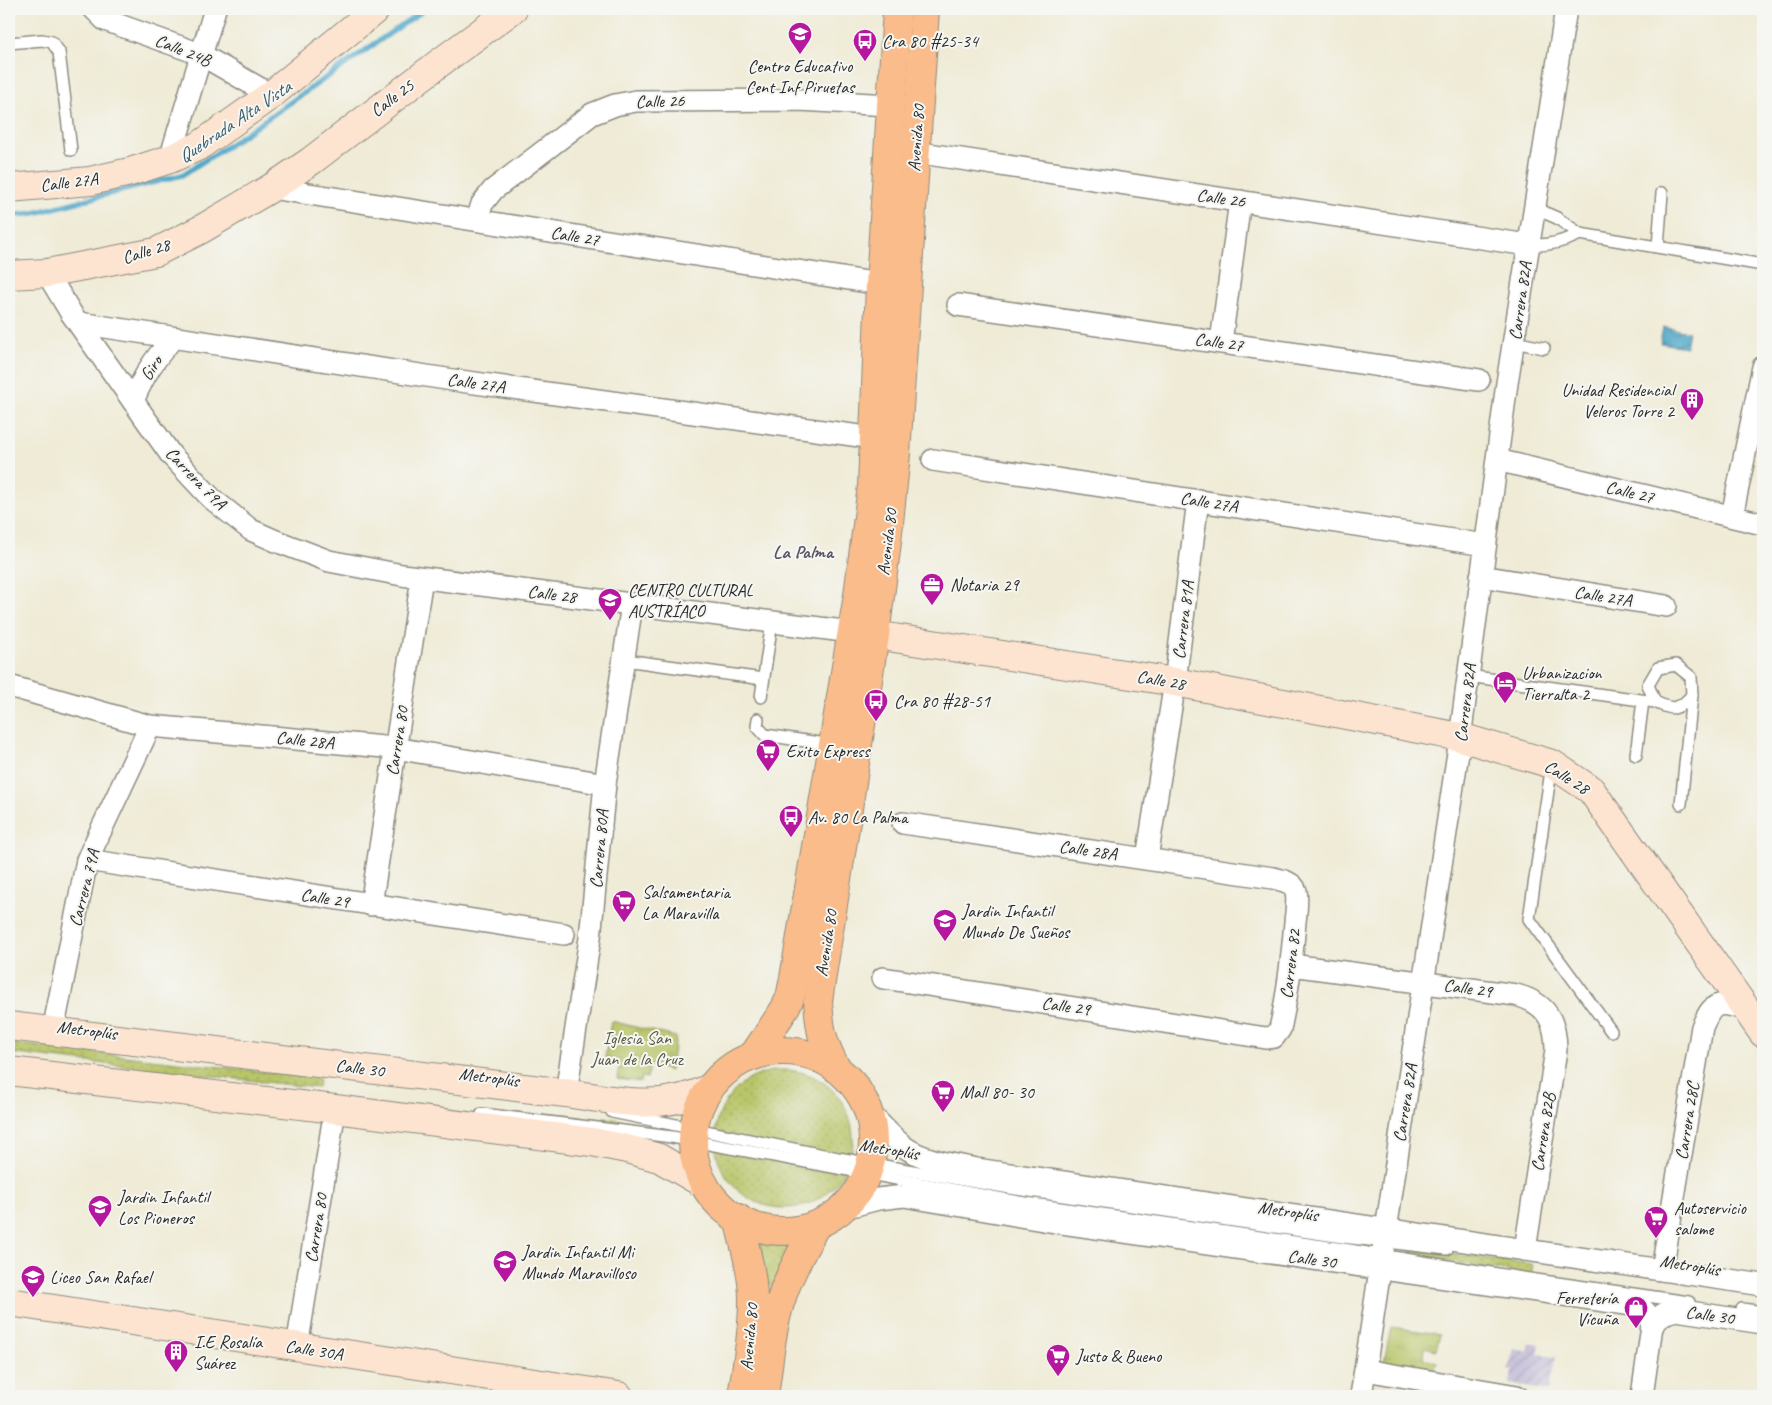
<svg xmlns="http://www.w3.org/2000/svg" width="1772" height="1405" viewBox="0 0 1772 1405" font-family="Caveat,sans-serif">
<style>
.industrial{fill:url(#industrial-furrows)}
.grass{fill:url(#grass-dots);stroke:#727849}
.park{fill:url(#park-tufts);stroke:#727849}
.water{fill:url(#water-waves);stroke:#3b687a}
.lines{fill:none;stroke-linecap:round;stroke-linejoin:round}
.stream{stroke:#4ba6c9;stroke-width:5.5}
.lane-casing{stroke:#8d8b80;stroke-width:14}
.street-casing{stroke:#8d8b80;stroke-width:24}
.secondary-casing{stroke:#8d8b80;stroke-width:30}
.primary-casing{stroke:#8d8b80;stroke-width:30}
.lane{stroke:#fff;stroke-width:11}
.street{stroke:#fff;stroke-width:21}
.secondary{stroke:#fde4d0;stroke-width:28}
.primary{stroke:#f9bc8a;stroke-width:28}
.labels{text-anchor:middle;stroke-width:4;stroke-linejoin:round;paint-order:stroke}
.poi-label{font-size:18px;fill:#2b2b2b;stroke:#f6f6f2;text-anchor:start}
.street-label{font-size:18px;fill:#2b2b2b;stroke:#f6f6f2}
.park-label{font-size:18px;fill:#55593d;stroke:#f6f6f2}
.water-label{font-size:19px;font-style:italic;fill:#385c6a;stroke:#f6f6f2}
.neighbourhood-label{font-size:19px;font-weight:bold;fill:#5d5563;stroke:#f6f6f2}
</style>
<defs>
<pattern id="industrial-furrows" width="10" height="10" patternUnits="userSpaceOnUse" patternTransform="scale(1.25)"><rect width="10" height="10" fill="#c6c0d9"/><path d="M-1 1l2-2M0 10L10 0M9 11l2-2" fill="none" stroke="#aaa5ba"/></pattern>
<pattern id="grass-dots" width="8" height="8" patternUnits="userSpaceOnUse" patternTransform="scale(1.25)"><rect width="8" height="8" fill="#b8c567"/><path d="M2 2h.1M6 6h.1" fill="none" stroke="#9ea95a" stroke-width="1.8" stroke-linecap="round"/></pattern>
<pattern id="park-tufts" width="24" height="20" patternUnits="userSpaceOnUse" patternTransform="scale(1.25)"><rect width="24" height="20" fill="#b8c567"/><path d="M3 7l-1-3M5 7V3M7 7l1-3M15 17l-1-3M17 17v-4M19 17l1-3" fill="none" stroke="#9ea95a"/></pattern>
<pattern id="water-waves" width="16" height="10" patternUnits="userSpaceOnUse" patternTransform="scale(1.25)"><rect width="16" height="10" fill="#4ba6c9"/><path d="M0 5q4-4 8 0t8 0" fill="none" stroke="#3f87a3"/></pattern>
</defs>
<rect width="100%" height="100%" fill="#f6f6f2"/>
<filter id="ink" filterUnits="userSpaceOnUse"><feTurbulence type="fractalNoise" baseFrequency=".02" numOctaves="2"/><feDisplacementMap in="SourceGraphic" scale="10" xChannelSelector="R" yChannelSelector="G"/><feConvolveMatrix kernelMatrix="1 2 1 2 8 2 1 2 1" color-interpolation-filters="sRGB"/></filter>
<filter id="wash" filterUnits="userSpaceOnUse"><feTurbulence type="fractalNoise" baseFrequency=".0096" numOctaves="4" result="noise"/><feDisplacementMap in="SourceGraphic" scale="20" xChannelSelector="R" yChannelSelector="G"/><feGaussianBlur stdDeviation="1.12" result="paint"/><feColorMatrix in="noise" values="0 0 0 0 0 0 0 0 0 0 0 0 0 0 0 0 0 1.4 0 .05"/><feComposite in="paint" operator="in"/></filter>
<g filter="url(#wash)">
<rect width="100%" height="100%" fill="#efebd6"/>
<polygon class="industrial" points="1530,1344 1540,1344 1538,1354 1556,1356 1548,1391 1510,1384 1512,1371 1508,1370 1514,1348 1528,1352"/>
<g class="grass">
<polygon points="9,1043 319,1078 318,1088 9,1053"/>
<circle cx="784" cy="1139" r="69"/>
<polygon points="604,1117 659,1129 603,1124"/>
<polygon points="760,1243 791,1246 774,1286 766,1283"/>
<polygon points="1410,1249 1533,1264 1531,1275 1410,1255"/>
</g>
<g class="park">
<polygon points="611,1021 676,1037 670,1071 650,1065 647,1078 641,1077 641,1082 617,1079 620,1060 605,1058"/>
<polygon points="1391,1327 1440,1334 1436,1350 1424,1347 1423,1358 1437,1362 1433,1372 1384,1362"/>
</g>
<polygon class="water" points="1663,327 1689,332 1686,347 1660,343"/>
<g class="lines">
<polyline class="stream" points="9,216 34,213 182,175 226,147 425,9"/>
</g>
</g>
<g filter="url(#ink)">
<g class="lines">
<defs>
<g id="lane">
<polyline points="9,43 42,40 52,42 59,52 71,150"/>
<polyline points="1534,208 1557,218 1580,234 1757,264"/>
<path d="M 1528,245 C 1547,246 1562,243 1580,234"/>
<polyline points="1658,247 1662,193"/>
<polyline points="1514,342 1544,348"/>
<polyline points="625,660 763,679"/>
<path d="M 1468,676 L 1655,702 C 1673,711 1679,710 1692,695 L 1691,677 L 1676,665 L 1658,668 L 1648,685 L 1655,702"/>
<polyline points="761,697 772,622"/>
<polyline points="758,719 757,726 765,735 833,745"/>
<polyline points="1636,755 1643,701"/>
<polyline points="1552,764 1529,919 1611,1031"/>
<polyline points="1681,804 1692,695"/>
<polyline points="612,1112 838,1158 1016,1189 1343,1237 1447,1249"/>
<polyline points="482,1114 672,1137 1019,1202 1343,1249 1522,1278 1689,1302"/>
<polyline points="1742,1309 1763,1312"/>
</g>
<g id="street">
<polyline points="94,9 105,20 200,54 271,95"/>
<polyline points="915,152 1528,245"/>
<polyline points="170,159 215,9"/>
<polyline points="271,188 880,284"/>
<polyline points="477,220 482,204 493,190 592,114 615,105 636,101 799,100 890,105"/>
<polyline points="47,273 71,313 171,455 211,498 251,530 276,541 329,561 402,575 867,634"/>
<polyline points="958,305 1479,380"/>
<polyline points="79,323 453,380 874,438"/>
<polyline points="1221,342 1240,201"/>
<path d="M 133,401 C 145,373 153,361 173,338"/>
<polyline points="933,460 1485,545"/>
<polyline points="1497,460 1763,524"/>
<polyline points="1732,516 1763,367"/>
<polyline points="1481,576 1666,606"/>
<polyline points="9,686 150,726 395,748 605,784"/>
<polyline points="1147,858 1175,682 1198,500"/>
<polyline points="87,860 564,934"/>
<polyline points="371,905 422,578"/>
<path d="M 1291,965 L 1516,995 C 1546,1003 1556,1020 1556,1050 L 1525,1250"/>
<path d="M 883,978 L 1266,1038 L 1274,1037 L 1280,1029 C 1288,994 1292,958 1295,922 C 1296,912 1298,900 1296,891 C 1293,882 1281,880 1273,878 L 903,823"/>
<polyline points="53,1031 87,860 150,726"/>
<polyline points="566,1093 590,938 605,784 632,604"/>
<path d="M 869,1113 C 881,1124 892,1138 906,1148 C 925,1161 953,1164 976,1169 L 1763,1285"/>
<path d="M 844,1208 L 878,1199 L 904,1196 L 1055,1222 L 1633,1305 C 1644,1308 1650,1315 1652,1326 L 1642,1396"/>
<path d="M 1662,1270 L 1702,1027 C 1714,1000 1718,1002 1745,1009"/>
<polyline points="1652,1326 1663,1314 1676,1310 1763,1323"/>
<polyline points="297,1347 335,1109"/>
<polyline points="1365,1370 1517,1396"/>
<polyline points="1361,1396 1459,746 1507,383 1566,9"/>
</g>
<g id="secondary">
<polyline points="9,188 90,181 130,172 170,159 199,146 271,95 376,9"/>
<polyline points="9,275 47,273 156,252 200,230 271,188 311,161 438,64 513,9"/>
<polyline points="875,635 1175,682 1460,737 1552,764 1591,790 1763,1033"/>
<path d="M 9,1026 L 566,1093 C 618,1101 660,1112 710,1088"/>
<polyline points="9,1071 335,1109 592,1142 627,1149 659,1158 704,1184"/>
<polyline points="9,1302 619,1396"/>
</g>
<g id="primary">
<circle cx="783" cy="1141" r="90"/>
<polyline points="753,1056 784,1010 790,998 794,978 858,595 872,486 880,284 897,9"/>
<path d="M 836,1068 C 822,1041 820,1031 818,1001 L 875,635 L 887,542 L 896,454 L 925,9"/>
<path d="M 738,1218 C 744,1245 753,1272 753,1299 C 753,1332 747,1364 742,1396"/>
<path d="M 764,1396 C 769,1363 771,1327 783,1294 C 791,1270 804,1248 816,1225"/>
</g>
</defs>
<use href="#lane" class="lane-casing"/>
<use href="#street" class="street-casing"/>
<use href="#secondary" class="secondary-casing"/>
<use href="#primary" class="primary-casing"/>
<use href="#lane" class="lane"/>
<use href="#street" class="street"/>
<use href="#secondary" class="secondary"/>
<use href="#primary" class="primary"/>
</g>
</g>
<defs>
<symbol id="school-pin" viewBox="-11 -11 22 30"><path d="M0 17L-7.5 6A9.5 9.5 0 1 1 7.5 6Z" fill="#b5179e" stroke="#f6f6f2"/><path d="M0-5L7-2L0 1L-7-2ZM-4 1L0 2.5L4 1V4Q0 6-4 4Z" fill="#fff"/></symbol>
<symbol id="bus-pin" viewBox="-11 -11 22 30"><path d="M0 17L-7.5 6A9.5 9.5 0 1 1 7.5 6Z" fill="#b5179e" stroke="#f6f6f2"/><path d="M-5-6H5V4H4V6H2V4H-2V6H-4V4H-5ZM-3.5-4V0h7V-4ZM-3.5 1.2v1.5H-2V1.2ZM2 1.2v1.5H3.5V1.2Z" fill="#fff"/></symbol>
<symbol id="building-pin" viewBox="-11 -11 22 30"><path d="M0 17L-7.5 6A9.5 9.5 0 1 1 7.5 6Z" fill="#b5179e" stroke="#f6f6f2"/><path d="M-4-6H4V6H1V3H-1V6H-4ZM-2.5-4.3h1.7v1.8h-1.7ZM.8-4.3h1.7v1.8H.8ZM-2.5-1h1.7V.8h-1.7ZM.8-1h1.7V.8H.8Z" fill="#fff"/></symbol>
<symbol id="office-pin" viewBox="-11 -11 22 30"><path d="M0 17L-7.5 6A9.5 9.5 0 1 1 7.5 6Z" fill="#b5179e" stroke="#f6f6f2"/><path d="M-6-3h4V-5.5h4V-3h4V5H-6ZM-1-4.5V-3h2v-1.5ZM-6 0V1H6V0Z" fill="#fff"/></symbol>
<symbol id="hotel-pin" viewBox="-11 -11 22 30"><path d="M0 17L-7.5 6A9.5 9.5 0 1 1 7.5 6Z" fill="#b5179e" stroke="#f6f6f2"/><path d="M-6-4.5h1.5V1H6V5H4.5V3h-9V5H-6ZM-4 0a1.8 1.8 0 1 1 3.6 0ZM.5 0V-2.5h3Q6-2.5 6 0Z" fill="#fff"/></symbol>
<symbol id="supermarket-pin" viewBox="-11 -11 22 30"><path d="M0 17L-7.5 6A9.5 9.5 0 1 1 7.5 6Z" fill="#b5179e" stroke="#f6f6f2"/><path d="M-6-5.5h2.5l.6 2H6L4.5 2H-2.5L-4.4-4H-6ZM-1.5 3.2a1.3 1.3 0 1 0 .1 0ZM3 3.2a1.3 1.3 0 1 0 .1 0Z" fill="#fff"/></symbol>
<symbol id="shop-pin" viewBox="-11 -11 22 30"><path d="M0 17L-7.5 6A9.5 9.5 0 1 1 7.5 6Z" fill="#b5179e" stroke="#f6f6f2"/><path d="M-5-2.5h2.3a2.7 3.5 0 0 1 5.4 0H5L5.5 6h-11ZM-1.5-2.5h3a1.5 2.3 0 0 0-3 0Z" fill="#fff"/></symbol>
</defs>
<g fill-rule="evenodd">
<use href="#school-pin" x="786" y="20" width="28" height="38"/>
<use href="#bus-pin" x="851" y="27" width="28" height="38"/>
<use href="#building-pin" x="1678" y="386" width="28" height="38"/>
<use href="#office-pin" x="918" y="571" width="28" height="38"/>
<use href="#school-pin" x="596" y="586" width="28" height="38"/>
<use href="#hotel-pin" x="1491" y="669" width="28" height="38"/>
<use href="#bus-pin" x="862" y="687" width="28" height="38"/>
<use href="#supermarket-pin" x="754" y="737" width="28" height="38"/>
<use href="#bus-pin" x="777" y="803" width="28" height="38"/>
<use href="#supermarket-pin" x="610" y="888" width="28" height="38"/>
<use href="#school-pin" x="931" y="907" width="28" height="38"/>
<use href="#supermarket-pin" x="929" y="1078" width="28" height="38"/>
<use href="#school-pin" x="86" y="1193" width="28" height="38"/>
<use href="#supermarket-pin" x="1642" y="1204" width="28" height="38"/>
<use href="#school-pin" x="491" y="1248" width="28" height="38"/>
<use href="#school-pin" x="19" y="1263" width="28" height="38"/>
<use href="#shop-pin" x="1622" y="1294" width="28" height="38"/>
<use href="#building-pin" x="162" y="1338" width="28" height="38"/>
<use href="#supermarket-pin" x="1044" y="1342" width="28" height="38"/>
</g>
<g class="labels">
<g class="poi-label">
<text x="882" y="47">Cra 80 #25-34</text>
<text x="800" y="72" text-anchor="middle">Centro Educativo<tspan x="800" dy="21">Cent Inf Piruetas</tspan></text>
<text x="1674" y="396" text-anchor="end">Unidad Residencial<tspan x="1674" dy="21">Veleros Torre 2</tspan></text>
<text x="950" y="591">Notaria 29</text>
<text x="628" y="596">CENTRO CULTURAL<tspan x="628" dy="21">AUSTRÍACO</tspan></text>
<text x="1522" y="679">Urbanizacion<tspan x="1522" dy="21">Tierralta 2</tspan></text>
<text x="894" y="707">Cra 80 #28-51</text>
<text x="786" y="757">Exito Express</text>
<text x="808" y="823">Av. 80 La Palma</text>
<text x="642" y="898">Salsamentaria<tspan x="642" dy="21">La Maravilla</tspan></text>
<text x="962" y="917">Jardin Infantil<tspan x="962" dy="21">Mundo De Sueños</tspan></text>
<text x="960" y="1098">Mall 80- 30</text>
<text x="118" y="1203">Jardin Infantil<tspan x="118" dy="21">Los Pioneros</tspan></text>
<text x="1674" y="1214">Autoservicio<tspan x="1674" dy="21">salome</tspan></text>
<text x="522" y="1258">Jardin Infantil Mi<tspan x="522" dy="21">Mundo Maravilloso</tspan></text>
<text x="50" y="1283">Liceo San Rafael</text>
<text x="1618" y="1304" text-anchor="end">Ferretería<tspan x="1618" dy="21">Vícuña</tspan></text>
<text x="194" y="1348">I.E Rosalía<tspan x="194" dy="21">Suárez</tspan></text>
<text x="1076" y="1362">Justo &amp; Bueno</text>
</g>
<g class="street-label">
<text transform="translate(183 50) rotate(22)" y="6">Calle 24B</text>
<text transform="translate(392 98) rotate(-37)" y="6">Calle 25</text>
<text transform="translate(660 101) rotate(-2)" y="6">Calle 26</text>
<text transform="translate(916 138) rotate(-86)" y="6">Avenida 80</text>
<text transform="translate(69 182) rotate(-7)" y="6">Calle 27A</text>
<text transform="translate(1221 198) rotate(8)" y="6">Calle 26</text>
<text transform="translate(575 236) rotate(9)" y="6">Calle 27</text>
<text transform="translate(146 251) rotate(-17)" y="6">Calle 28</text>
<text transform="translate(1520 301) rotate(-82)" y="6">Carrera 82A</text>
<text transform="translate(1219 342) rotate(8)" y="6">Calle 27</text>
<text transform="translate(151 368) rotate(-58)" y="6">Giro</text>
<text transform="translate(476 383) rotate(8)" y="6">Calle 27A</text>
<text transform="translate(196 478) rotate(46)" y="6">Carrera 79A</text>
<text transform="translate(1630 492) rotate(13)" y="6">Calle 27</text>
<text transform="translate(1209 502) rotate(9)" y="6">Calle 27A</text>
<text transform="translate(887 542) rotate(-83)" y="6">Avenida 80</text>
<text transform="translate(552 594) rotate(7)" y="6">Calle 28</text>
<text transform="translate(1603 596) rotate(9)" y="6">Calle 27A</text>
<text transform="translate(1183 620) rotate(-83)" y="6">Carrera 81A</text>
<text transform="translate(1161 680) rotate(10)" y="6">Calle 28</text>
<text transform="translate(1465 703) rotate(-83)" y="6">Carrera 82A</text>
<text transform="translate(305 740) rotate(6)" y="6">Calle 28A</text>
<text transform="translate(397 741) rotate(-81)" y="6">Carrera 80</text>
<text transform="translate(1567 777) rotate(32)" y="6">Calle 28</text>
<text transform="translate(599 849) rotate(-85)" y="6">Carrera 80A</text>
<text transform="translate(1088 850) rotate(8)" y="6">Calle 28A</text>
<text transform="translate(84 888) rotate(-76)" y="6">Carrera 79A</text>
<text transform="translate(325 898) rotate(9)" y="6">Calle 29</text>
<text transform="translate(826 943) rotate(-81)" y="6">Avenida 80</text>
<text transform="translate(1290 964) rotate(-83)" y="6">Carrera 82</text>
<text transform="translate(1468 988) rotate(8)" y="6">Calle 29</text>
<text transform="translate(1066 1006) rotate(8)" y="6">Calle 29</text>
<text transform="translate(87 1030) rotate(7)" y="6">Metroplús</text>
<text transform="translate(360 1068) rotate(7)" y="6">Calle 30</text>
<text transform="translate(489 1077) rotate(7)" y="6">Metroplús</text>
<text transform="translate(1405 1103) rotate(-81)" y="6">Carrera 82A</text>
<text transform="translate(1687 1121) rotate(-81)" y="6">Carrera 28C</text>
<text transform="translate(1543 1132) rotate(-81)" y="6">Carrera 82B</text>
<text transform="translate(889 1149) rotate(9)" y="6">Metroplús</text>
<text transform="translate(1288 1211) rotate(8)" y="6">Metroplús</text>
<text transform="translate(316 1228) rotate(-81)" y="6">Carrera 80</text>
<text transform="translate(1312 1259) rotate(8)" y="6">Calle 30</text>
<text transform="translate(1690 1265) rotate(9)" y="6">Metroplús</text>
<text transform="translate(1710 1315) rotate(8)" y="6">Calle 30</text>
<text transform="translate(749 1337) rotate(-85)" y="6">Avenida 80</text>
<text transform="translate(314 1350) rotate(9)" y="6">Calle 30A</text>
</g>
<g class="park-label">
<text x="637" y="1044">Iglesia San<tspan x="637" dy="21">Juan de la Cruz</tspan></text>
</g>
<g class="water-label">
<text transform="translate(234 121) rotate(-34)" y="7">Quebrada Alta Vista</text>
</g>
<g class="neighbourhood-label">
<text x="803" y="558">La Palma</text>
</g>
</g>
<rect width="1772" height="1405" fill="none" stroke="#f6f6f2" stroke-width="30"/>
</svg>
